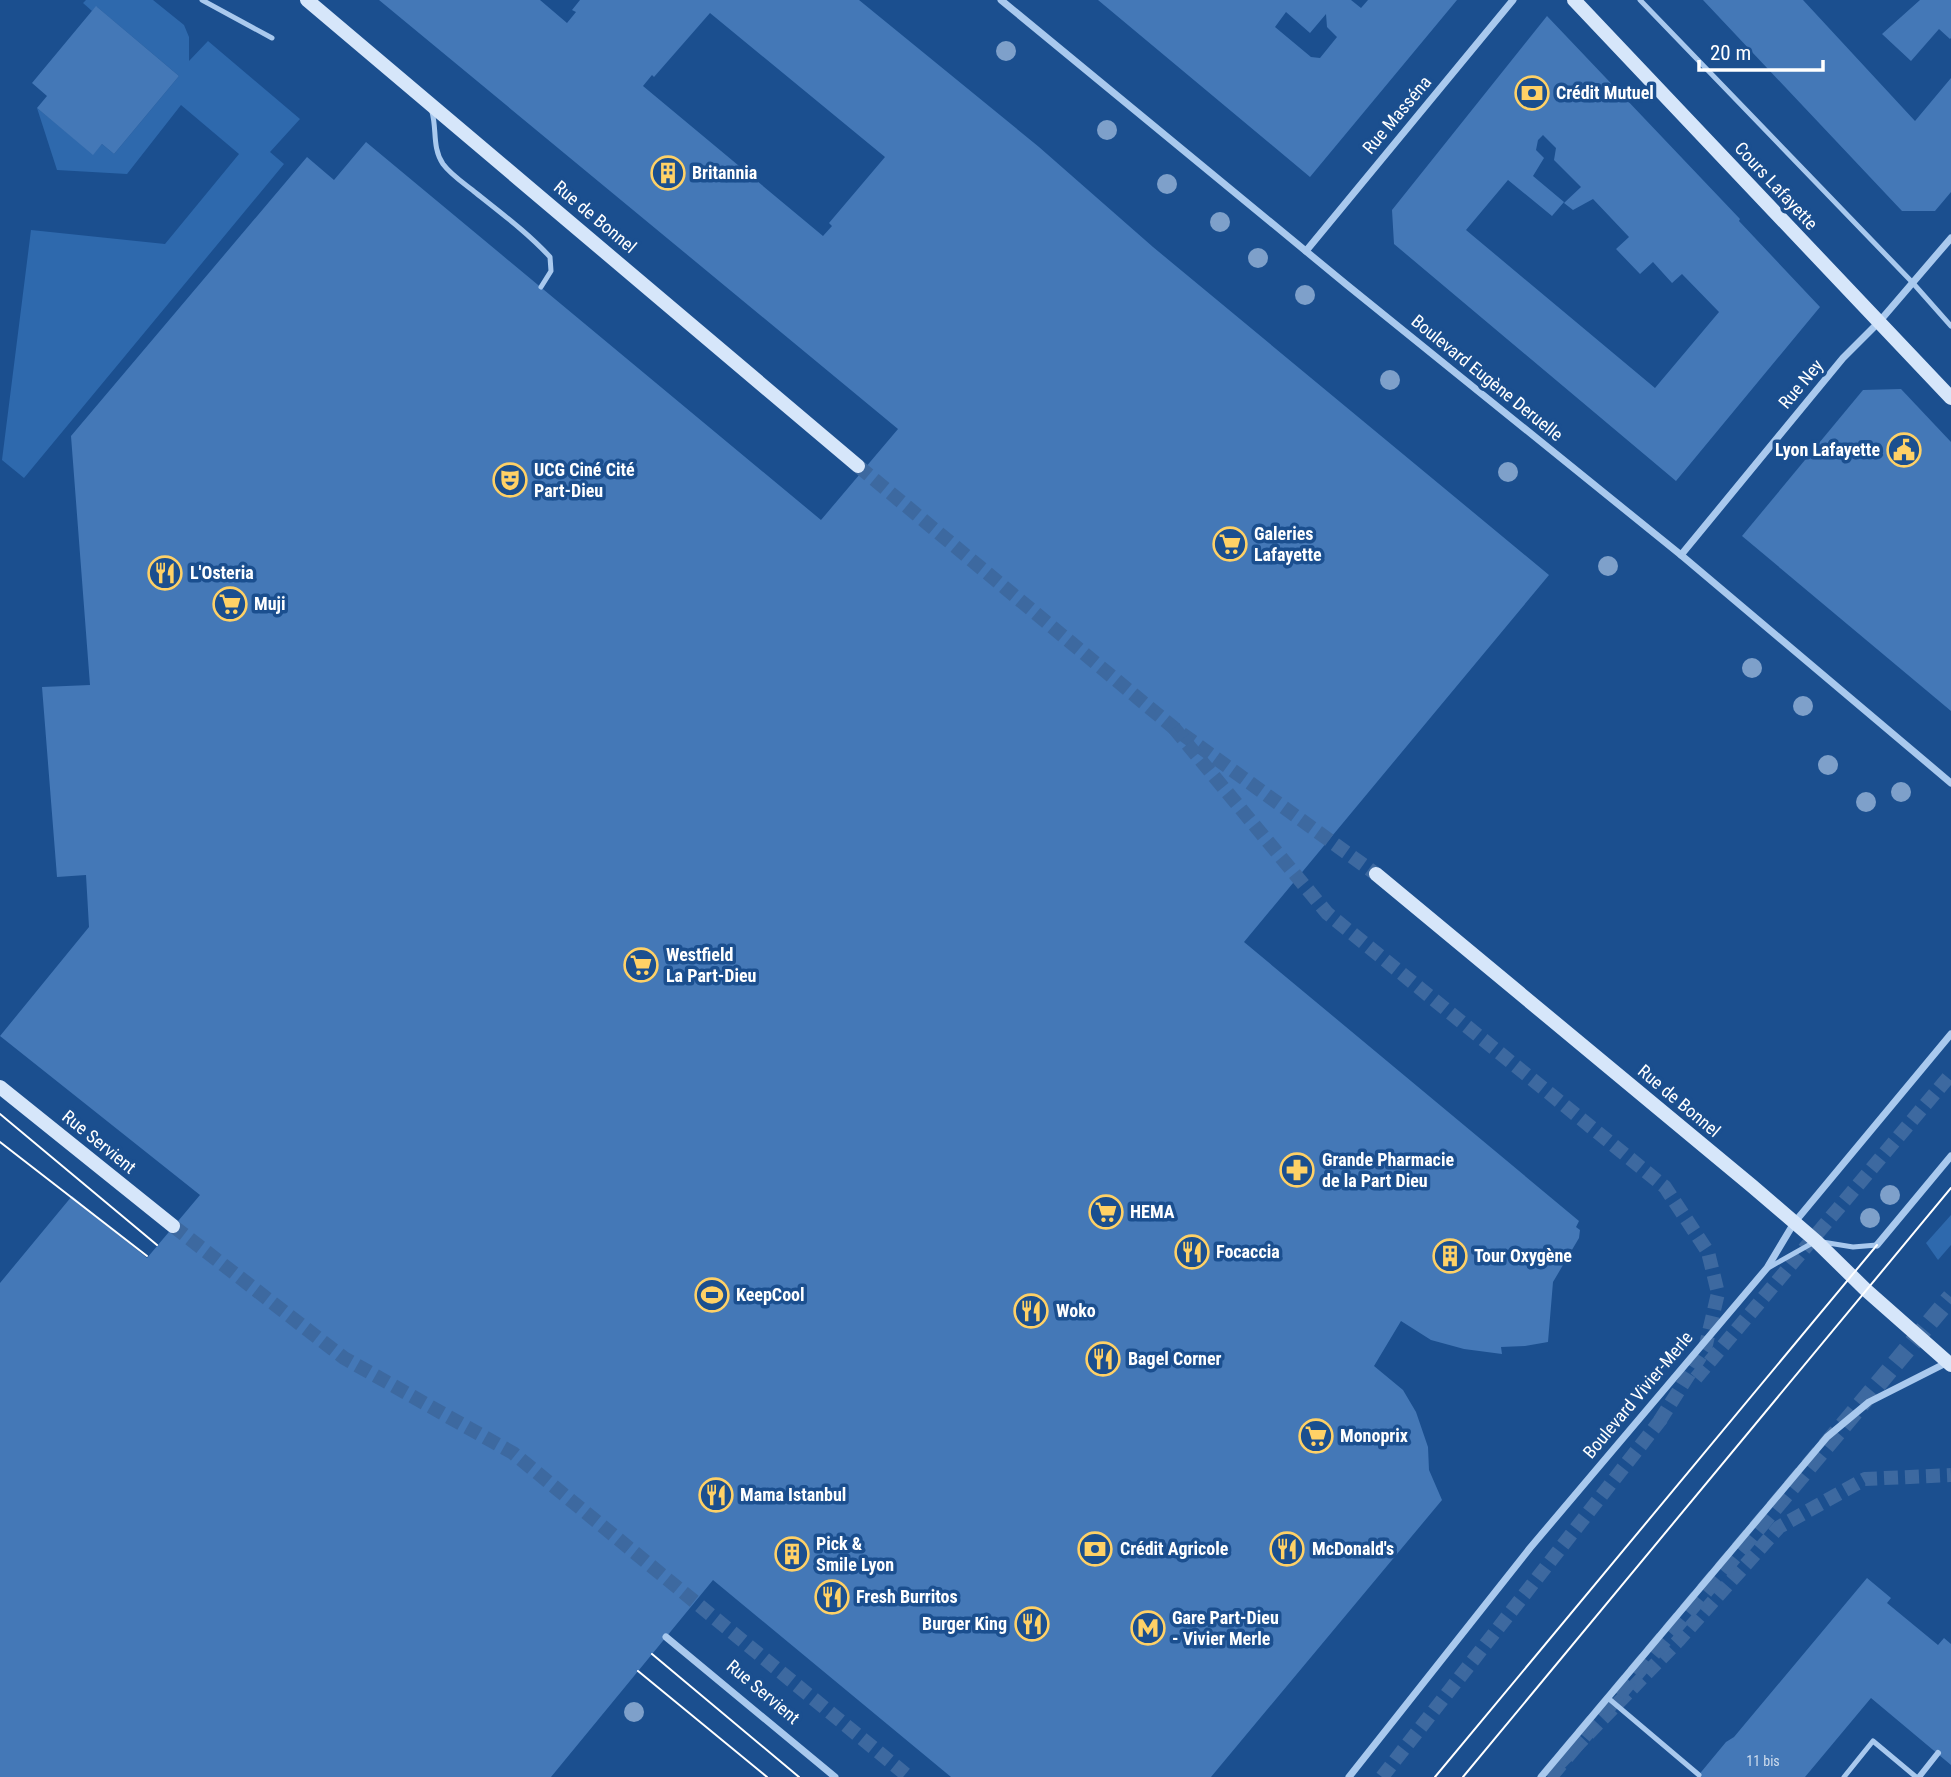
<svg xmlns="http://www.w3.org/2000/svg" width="1951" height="1777" viewBox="0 0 1951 1777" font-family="'Roboto Condensed',sans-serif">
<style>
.green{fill:#2e69ad}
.building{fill:#4478b7;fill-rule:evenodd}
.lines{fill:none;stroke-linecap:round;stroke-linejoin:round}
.secondary-tunnel{stroke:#3d69a0;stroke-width:14;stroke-dasharray:14 7;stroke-linecap:butt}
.primary-tunnel{stroke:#3d69a0;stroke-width:18;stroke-dasharray:18 9;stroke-linecap:butt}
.service{stroke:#a9c9ee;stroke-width:5}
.pedestrian{stroke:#a9c9ee;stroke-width:6}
.minor{stroke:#a9c9ee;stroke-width:7}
.secondary{stroke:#d6e6fa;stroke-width:14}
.tram{stroke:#fff;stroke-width:2}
.tree{fill:#7ea0ca}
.labels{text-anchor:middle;stroke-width:7;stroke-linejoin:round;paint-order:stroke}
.number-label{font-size:14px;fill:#d0dded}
.poi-label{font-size:18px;font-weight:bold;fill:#fff;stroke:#1b4f8f;text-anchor:start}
.street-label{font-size:18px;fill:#fff;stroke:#1b4f8f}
</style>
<rect width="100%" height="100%" fill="#1b4f8f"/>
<g class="green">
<polygon points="86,0 153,0 184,25 189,37 189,61 208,41 300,119 270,152 284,164 24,478 2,460 31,230 165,244 239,154 181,105 127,174 57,170 37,108 93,154 102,144 114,154 179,76 97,7 92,11 83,3"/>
<polygon points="1951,1215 1951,1245 1938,1260 1926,1243"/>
</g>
<g class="building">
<path d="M 379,0 L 540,0 L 567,23 L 576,12 L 572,10 L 580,0 L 859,0 L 1039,147 L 1153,247 L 1549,575 L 1244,942 L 1579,1221 L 1576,1227 L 1580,1230 L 1579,1238 L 1553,1282 L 1548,1342 L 1525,1346 L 1501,1347 L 1502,1354 L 1464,1349 L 1431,1340 L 1401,1321 L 1374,1366 L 1403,1390 L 1416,1412 L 1428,1447 L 1429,1470 L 1442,1500 L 1211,1777 L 951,1777 L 713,1580 L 551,1777 L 0,1777 L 0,1283 L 72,1196 L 147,1258 L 200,1195 L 0,1036 L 89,927 L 86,875 L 57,877 L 42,687 L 90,685 L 71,436 L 307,157 L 334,180 L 366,142 L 821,520 L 898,429 ZM 710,13 L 885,157 L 829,223 L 832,226 L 823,236 L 643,86 L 652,75 L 654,77 Z"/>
<path d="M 1098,0 L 1351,0 L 1361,8 L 1368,0 L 1457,0 L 1310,177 ZM 1286,12 L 1310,33 L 1326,14 L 1327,27 L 1337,37 L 1320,58 L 1311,57 L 1275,27 Z"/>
<polygon points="1703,0 1803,0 1915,121 1951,78 1951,192 1935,211 1902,211"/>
<polygon points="1920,0 1951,0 1951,38 1950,39 1939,29 1911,61 1882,34"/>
<polygon points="96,6 179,76 114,154 102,144 93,155 37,108 47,96 32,83"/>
<path d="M 1547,16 L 1740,219 L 1739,221 L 1820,307 L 1676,481 L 1394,244 L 1392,210 ZM 1543,135 L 1556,148 L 1554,160 L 1581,187 L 1564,203 L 1573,210 L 1593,199 L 1629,237 L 1616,249 L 1640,274 L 1653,262 L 1672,283 L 1682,274 L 1719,312 L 1655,388 L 1466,230 L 1508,180 L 1552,216 L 1564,202 L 1533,176 L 1544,158 L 1536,150 L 1538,140 Z"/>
<polygon points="1901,389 1951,442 1951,711 1742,536 1863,390"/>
<polygon points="1867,1578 1891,1598 1887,1603 1938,1645 1944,1638 1951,1644 1951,1765 1871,1698 1805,1777 1697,1777 1726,1742 1734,1737"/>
</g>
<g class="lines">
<g class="secondary-tunnel">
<polyline points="858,466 1174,728 1376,874"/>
<polyline points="1174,728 1327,913 1665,1187 1708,1252 1718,1293 1705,1349 1657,1425"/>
<polyline points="173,1226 344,1358 513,1453 909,1777"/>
<polyline points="1696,1378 1951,1074"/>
<polyline points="1559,1764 1678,1641 1779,1527 1865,1479 1951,1475"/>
<polyline points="1382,1777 1662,1418"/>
</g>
<polyline class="primary-tunnel" points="1548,1777 1951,1297"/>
<g class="service">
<polyline points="202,0 272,38"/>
<polyline points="1640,0 1912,282 1951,326"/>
<path d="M 432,112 C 437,129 432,148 443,164 C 451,175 465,184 476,193 C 501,213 528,233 550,257 L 551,271 L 541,287"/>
<polyline points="1768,1268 1816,1241 1853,1247 1877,1245"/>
<polyline points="1608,1698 1699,1775"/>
<polyline points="1844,1777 1873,1741 1916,1777"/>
</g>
<polyline class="pedestrian" points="1919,1777 1938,1753"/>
<g class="minor">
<polyline points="1001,0 1347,285 1681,555 1951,783"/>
<polyline points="1306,251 1513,0"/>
<polyline points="1681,555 1843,358 1879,322 1951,238"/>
<polyline points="1877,1245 1951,1156"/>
<polyline points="666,1637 835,1777"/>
<polyline points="1349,1777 1530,1548 1767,1268 1794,1223 1951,1034"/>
<polyline points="1541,1777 1827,1437 1869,1402 1948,1362"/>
</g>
<g class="secondary">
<polyline points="307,0 858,466"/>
<polyline points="1574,0 1951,398"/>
<polyline points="1376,874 1752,1186 1816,1241 1866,1290 1951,1365"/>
<polyline points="0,1087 173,1226"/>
</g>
<g class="tram">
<polyline points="0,1114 157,1245"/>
<polyline points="0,1142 147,1256"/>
<polyline points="652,1654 799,1777"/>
<polyline points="638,1671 767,1777"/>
<polyline points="1435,1777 1877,1245"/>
<polyline points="1463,1777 1951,1188"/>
</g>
</g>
<g class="tree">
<circle cx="1006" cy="51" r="10"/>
<circle cx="1107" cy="130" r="10"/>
<circle cx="1167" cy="184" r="10"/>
<circle cx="1220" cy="222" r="10"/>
<circle cx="1258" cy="258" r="10"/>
<circle cx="1305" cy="295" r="10"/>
<circle cx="1390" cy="380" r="10"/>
<circle cx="1508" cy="472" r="10"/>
<circle cx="1608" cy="566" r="10"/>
<circle cx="1752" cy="668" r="10"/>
<circle cx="1803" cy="706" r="10"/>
<circle cx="1828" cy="765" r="10"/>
<circle cx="1901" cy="792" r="10"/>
<circle cx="1866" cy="802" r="10"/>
<circle cx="1890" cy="1195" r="10"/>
<circle cx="1870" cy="1218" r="10"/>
<circle cx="634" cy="1712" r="10"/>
</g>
<defs>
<symbol id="bank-ring" viewBox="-11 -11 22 22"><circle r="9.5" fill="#1b4f8f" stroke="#ffd166" stroke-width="1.5"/><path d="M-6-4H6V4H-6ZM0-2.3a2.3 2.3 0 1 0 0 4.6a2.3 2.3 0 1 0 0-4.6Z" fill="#ffd166"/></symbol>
<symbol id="building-ring" viewBox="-11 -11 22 22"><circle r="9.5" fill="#1b4f8f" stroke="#ffd166" stroke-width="1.5"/><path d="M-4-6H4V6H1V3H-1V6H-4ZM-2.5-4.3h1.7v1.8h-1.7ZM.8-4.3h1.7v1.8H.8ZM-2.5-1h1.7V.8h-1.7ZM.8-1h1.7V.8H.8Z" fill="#ffd166"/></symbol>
<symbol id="civic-ring" viewBox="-11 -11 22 22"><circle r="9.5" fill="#1b4f8f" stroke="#ffd166" stroke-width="1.5"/><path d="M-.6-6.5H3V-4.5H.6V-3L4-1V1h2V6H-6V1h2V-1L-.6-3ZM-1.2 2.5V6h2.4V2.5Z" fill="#ffd166"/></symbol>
<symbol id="theatre-ring" viewBox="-11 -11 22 22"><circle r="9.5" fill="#1b4f8f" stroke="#ffd166" stroke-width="1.5"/><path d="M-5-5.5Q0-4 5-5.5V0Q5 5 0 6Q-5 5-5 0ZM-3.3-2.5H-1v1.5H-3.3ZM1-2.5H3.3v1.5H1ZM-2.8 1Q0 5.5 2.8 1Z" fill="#ffd166"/></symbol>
<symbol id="supermarket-ring" viewBox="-11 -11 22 22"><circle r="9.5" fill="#1b4f8f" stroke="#ffd166" stroke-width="1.5"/><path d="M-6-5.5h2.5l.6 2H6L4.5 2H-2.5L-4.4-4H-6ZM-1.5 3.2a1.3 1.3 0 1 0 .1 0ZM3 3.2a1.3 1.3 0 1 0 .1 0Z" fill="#ffd166"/></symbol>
<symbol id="restaurant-ring" viewBox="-11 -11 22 22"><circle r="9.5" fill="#1b4f8f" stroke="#ffd166" stroke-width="1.5"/><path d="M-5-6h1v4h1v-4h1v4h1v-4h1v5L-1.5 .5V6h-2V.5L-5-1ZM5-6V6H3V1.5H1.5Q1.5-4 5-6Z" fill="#ffd166"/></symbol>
<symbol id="pharmacy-ring" viewBox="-11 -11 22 22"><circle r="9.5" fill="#1b4f8f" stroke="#ffd166" stroke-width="1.5"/><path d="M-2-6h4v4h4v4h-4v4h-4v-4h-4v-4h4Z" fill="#ffd166"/></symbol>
<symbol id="stadium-ring" viewBox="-11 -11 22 22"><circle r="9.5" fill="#1b4f8f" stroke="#ffd166" stroke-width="1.5"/><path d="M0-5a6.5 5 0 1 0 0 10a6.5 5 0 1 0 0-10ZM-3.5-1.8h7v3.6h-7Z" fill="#ffd166"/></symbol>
<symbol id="metro-ring" viewBox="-11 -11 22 22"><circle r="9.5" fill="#1b4f8f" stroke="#ffd166" stroke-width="1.5"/><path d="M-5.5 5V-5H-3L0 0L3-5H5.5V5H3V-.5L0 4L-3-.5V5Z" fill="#ffd166"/></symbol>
</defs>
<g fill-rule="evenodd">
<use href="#bank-ring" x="1513" y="74" width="38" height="38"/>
<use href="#building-ring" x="649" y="154" width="38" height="38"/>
<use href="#civic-ring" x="1885" y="431" width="38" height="38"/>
<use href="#theatre-ring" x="491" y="461" width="38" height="38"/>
<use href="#supermarket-ring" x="1211" y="525" width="38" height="38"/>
<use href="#restaurant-ring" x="146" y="554" width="38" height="38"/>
<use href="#supermarket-ring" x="211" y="585" width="38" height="38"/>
<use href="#supermarket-ring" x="622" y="946" width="38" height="38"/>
<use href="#pharmacy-ring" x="1278" y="1151" width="38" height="38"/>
<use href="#supermarket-ring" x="1087" y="1193" width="38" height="38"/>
<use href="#restaurant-ring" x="1173" y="1233" width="38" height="38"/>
<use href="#building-ring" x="1431" y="1237" width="38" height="38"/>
<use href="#stadium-ring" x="693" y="1276" width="38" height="38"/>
<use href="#restaurant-ring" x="1012" y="1292" width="38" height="38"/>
<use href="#restaurant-ring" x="1084" y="1340" width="38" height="38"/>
<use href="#supermarket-ring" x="1297" y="1417" width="38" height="38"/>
<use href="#restaurant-ring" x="697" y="1476" width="38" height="38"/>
<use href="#bank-ring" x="1076" y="1530" width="38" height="38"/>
<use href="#restaurant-ring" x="1268" y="1530" width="38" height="38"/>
<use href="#building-ring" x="773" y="1535" width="38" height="38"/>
<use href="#restaurant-ring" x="813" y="1578" width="38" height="38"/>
<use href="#restaurant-ring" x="1013" y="1605" width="38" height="38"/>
<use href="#metro-ring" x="1129" y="1609" width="38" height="38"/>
</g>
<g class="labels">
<g class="number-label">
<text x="1763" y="1766">11 bis</text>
</g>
<g class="poi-label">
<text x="1556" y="99">Crédit Mutuel</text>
<text x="692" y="179">Britannia</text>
<text x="1880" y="456" text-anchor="end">Lyon Lafayette</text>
<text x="534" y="476">UCG Ciné Cité<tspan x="534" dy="21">Part-Dieu</tspan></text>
<text x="1254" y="540">Galeries<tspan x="1254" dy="21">Lafayette</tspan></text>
<text x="190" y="579">L'Osteria</text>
<text x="254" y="610">Muji</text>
<text x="666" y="961">Westfield<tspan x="666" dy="21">La Part-Dieu</tspan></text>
<text x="1322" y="1166">Grande Pharmacie<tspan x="1322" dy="21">de la Part Dieu</tspan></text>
<text x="1130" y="1218">HEMA</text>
<text x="1216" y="1258">Focaccia</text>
<text x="1474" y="1262">Tour Oxygène</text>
<text x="736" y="1301">KeepCool</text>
<text x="1056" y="1317">Woko</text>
<text x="1128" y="1365">Bagel Corner</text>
<text x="1340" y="1442">Monoprix</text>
<text x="740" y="1501">Mama Istanbul</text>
<text x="816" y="1550">Pick &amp;<tspan x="816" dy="21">Smile Lyon</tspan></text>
<text x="1120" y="1555">Crédit Agricole</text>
<text x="1312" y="1555">McDonald's</text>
<text x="856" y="1603">Fresh Burritos</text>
<text x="1172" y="1624">Gare Part-Dieu<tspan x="1172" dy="21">- Vivier Merle</tspan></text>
<text x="1007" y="1630" text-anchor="end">Burger King</text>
</g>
<g class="street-label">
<text transform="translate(1397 115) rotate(-50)" y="6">Rue Masséna</text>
<text transform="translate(1776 186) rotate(47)" y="6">Cours Lafayette</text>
<text transform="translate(595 217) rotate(40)" y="6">Rue de Bonnel</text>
<text transform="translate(1487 378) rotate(39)" y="6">Boulevard Eugène Deruelle</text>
<text transform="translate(1801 384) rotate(-50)" y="6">Rue Ney</text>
<text transform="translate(1679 1101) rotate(40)" y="6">Rue de Bonnel</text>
<text transform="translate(99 1142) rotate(39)" y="6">Rue Servient</text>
<text transform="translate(1638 1395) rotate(-50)" y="6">Boulevard Vivier-Merle</text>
<text transform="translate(763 1692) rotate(40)" y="6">Rue Servient</text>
</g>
</g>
<path d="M1699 60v10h124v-10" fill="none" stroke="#ffffff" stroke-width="3.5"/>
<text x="1710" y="60" font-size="21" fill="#ffffff" stroke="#1b4f8f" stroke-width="5" paint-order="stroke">20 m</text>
</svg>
